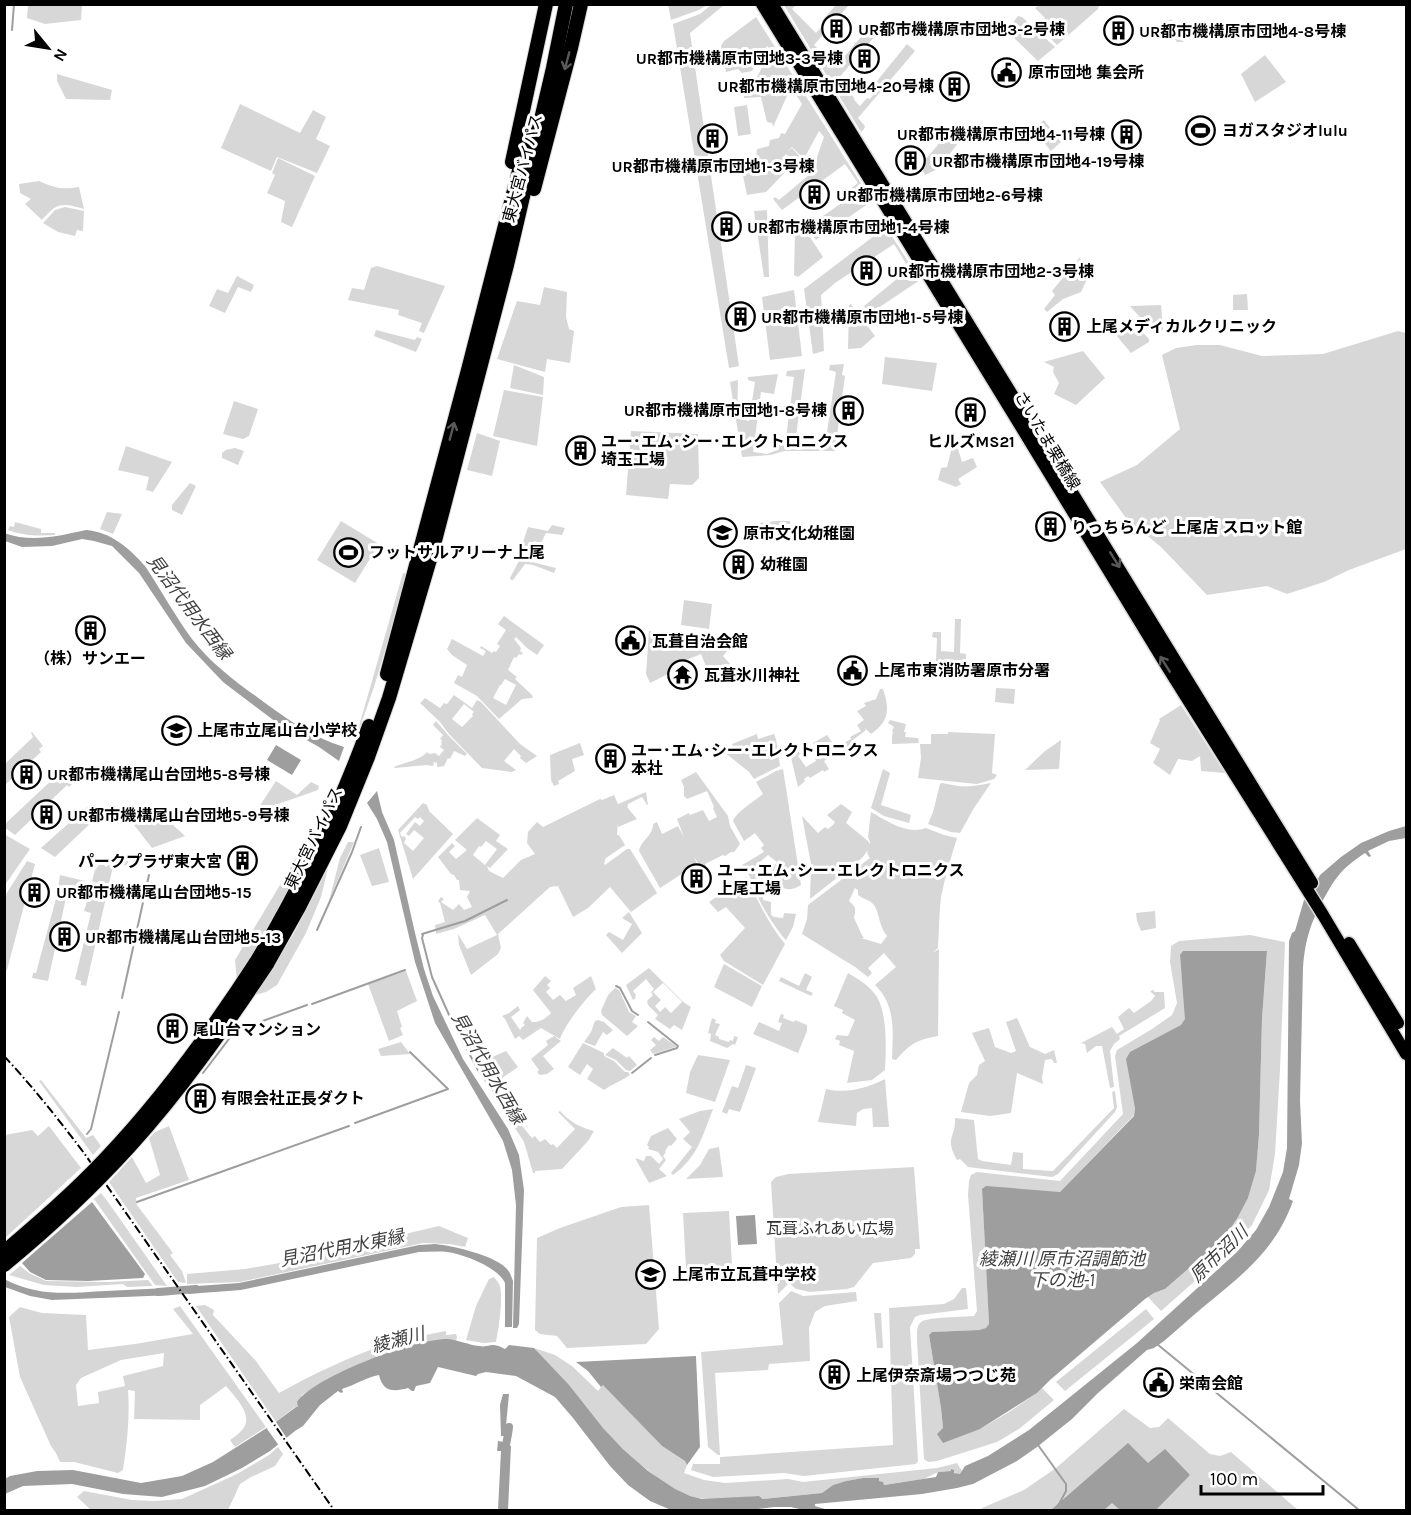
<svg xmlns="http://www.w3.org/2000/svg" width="1411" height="1515" viewBox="0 0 1411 1515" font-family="Karla,'Noto Sans JP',sans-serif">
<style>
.green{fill:#d7d7d7;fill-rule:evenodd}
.water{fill:#9e9e9e}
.pier{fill:#fff}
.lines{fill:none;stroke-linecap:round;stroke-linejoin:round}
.stream{stroke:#9e9e9e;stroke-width:2}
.canal{stroke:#9e9e9e;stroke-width:8}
.primary-casing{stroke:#dbdbdb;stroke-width:15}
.highway-casing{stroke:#dbdbdb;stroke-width:16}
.primary{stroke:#000;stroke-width:12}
.highway{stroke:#000;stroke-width:14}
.rail{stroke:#000;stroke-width:2;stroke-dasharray:9 3 1.5 3;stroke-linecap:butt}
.highway-bridge-casing{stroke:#dbdbdb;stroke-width:16;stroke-linecap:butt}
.highway-bridge{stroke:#000;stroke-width:14}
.oneway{stroke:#595959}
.labels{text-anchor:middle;stroke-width:6;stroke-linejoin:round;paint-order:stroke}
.poi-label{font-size:16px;font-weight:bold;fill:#000;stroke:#fff;text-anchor:start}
.street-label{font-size:16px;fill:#000;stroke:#fff}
.park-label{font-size:16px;fill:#2e2e2e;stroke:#fff}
.water-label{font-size:18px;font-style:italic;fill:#3f3f3f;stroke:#fff}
</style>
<rect width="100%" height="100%" fill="#fff"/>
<g class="green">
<polygon points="28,5 82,5 81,20 45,24 27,18"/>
<polygon points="668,5 668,4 707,5 699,10 671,20"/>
<polygon points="711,5 724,5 690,33 739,366 729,368 673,24 700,14"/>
<polygon points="784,5 796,5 792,9 816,33 824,24 822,21 836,5 848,6 814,45 839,68 846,60 844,57 873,23 879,26 884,21 896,29 894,32 884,26 836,81 853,96 855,101 860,106 867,98 870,99 877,90 873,86 907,44 915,51 858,118 865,126 864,129 861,132"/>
<polygon points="1040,5 1099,5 1098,9 1057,45 1038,26 1045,18 1035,8"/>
<polygon points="1018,16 1022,17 1055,47 1038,61 1008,32 1008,29"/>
<polygon points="756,17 872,201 816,240 804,224 809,219 813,223 843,202 840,197 858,183 845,164 782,210 773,199 775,197 779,200 809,175 805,171 816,160 824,137 819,131 806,155 802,157 792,147 787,152 792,148 803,160 798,166 786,154 783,158 791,166 766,192 747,195 742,171 755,166 757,149 769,146 770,140 779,138 781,133 785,134 802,104 791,87 773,127 772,123 767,122 761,97 744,98 744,87 754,83 771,50 767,46 752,71 742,73 738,69 726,72 721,46 724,41"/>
<polygon points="1171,19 1185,38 1183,42 1177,42 1164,25"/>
<polygon points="1265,55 1286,82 1255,102 1241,74"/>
<polygon points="57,74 112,90 110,100 66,99 57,81"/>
<polygon points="240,104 300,133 313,110 326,117 316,139 330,146 317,173 277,157 271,171 221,148"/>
<polygon points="747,105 751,134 738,136 734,107"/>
<polygon points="1044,120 1061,142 1051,151 1033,129"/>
<polygon points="955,125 966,133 938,169 925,175 922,169 924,161"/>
<polygon points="278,158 315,176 292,227 281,222 285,201 267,193 275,175 272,173"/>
<path d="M 39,181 C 55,188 62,190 79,187 L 84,209 C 61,203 58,202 42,220 L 25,204 L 31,199 L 20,193 L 19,184 Z"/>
<polygon points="65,207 84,211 83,231 77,230 75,236 58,232 43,223 55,210"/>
<polygon points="767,210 769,277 764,277 754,211"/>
<polygon points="884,224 920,280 869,314 864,306 898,278 896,273 907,265 894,244 835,283 821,295 824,351 813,354 804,289 874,236 872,232"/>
<polygon points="802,225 823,257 798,277 794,275 795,231"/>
<polygon points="1080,257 1083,270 1088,277 1081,292 1063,299 1047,312 1044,309 1055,295 1052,291"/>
<polygon points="377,266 445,286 424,333 419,331 422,323 398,315 399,310 348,300 352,288 364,290 371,268"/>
<polygon points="237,276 254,285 251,292 238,287 225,313 209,306 217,289 228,293"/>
<polygon points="544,287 567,292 566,317 569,329 574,331 570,363 547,359 545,372 497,359 517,301 540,305"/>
<polygon points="794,290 802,356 770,360 762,297"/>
<polygon points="1247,294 1248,310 1233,310 1233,295"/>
<polygon points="851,304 875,336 861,348 848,349 849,305"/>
<polygon points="1161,305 1163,330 1152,331 1130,306"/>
<polygon points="1130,320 1133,322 1149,339 1149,342 1131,353 1116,335 1117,330"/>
<polygon points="376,330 415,340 417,337 422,339 416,352 374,336"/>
<polygon points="1398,331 1406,333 1406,549 1349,570 1324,582 1287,594 1267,586 1207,595 1161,547 1126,518 1100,482 1137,465 1180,429 1162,355 1176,348 1197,345 1220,345 1262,356 1323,354"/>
<polygon points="1083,351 1105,378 1076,405 1054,394 1059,383 1053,372 1054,367 1044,362"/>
<polygon points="885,357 937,363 932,391 882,384"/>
<polygon points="844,364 842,375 845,376 835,451 784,451 771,455 742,457 730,382 738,380 737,418 749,421 755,382 748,380 748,377 778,374 774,394 761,392 753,452 767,454 777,450 777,438 786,438 794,377 786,376 787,371 805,369 795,444 819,446 821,432 827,432 836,372 829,370 830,365"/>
<polygon points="514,365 544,377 543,395 510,388"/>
<polygon points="504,390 543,397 537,446 493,436"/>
<polygon points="234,401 258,409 249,436 243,439 223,434"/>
<polygon points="631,431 698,434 699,478 692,485 670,484 668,499 626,495"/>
<polygon points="477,433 500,441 492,476 467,470"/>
<polygon points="126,446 172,462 153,492 146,490 149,477 118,470"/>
<polygon points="952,447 958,449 962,462 973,458 977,467 958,479 961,484 956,487 938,480 941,468 947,467"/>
<polygon points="235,448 244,451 238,465 222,458 222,453 226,450"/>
<polygon points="190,483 196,486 182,515 172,510 172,505"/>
<polygon points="107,512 122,514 113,534 100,529"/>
<polygon points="341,521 379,544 355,583 317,560"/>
<polygon points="776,521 790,521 790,524 785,524 782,535 779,535 780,531 772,530 770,539 754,538 751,527 753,524"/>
<path d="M 15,522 L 41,529 L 41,533 L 55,533 L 55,535 C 38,536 24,536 8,530 L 10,526 L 14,527 Z"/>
<polygon points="552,525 565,528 562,535 546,533 541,543 534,541 531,547 522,545 528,527 548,531"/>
<polygon points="520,559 556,568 554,573 533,565 525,564 513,580 511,580 510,578"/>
<polygon points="403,573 408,574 374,687 353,747"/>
<polygon points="684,600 712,604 709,629 681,625"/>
<path d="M 504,616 L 544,645 L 537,655 L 527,648 L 516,637 L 514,639 L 521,648 L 520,651 L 523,653 L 521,655 L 519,654 L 516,658 L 514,657 L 508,670 L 517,677 L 515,679 L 533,696 L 532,698 L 522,699 L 499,719 L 477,696 L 454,683 L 458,675 L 462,677 L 467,665 L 452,655 L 447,649 L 452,639 L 483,656 L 486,651 L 480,648 L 481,646 L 492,653 L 494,651 L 496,652 L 500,646 L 497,644 L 506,630 L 498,624 ZM 505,679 L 516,685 L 506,705 L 493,698 L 500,685 L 501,685 Z"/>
<polygon points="955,619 961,619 960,653 966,654 966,660 936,661 937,638 932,637 933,632 941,632 941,651 954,652"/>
<polygon points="649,631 678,633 695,643 718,644 727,651 723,656 731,665 710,676 701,654 672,666 670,673 650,683 646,674"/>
<polygon points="996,688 1015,689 1014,704 995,702"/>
<path d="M 880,689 L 883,689 C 890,709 889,722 871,734 L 864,727 L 866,730 L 853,740 L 854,744 L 840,752 L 838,749 L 837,749 L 838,752 L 824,761 L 829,769 L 824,772 L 823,770 L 810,778 L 808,776 L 804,779 L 805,781 L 798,787 L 788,745 L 793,743 L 800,754 L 798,756 L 806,767 L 816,761 L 815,758 L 816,756 L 812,748 L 815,746 L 813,743 L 827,735 L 834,745 L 836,744 L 838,746 L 851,739 L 852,741 L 850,737 L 861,731 L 857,725 L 864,720 L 857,711 L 866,706 L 864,703 L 876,699 Z"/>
<path d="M 454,695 L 472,708 L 477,700 L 481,702 L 520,744 L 537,756 L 526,763 L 520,758 L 521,756 L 514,749 L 504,761 L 516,770 L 512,772 L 482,768 L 449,734 L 440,722 L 420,703 L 425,698 L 440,708 L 444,703 L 447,704 ZM 464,704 L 474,712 L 472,714 L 473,716 L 462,727 L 452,719 Z"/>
<polygon points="1181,705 1225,773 1201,771 1200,756 1192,761 1178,759 1170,775 1153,763 1160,749 1150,743 1160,720 1159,719"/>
<polygon points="890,720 906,724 904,732 906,732 905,737 918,738 919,743 892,744 892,736 893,732 892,731 894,727 888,723"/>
<path d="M 436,721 L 449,736 L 467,754 L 465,756 L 454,751 L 450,759 L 448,758 L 444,766 L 437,767 L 437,763 L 434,762 L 433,766 L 426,765 L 395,768 L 394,767 C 405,762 419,761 427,752 L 429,754 L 435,753 L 439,756 L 444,750 L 440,747 L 442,744 L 441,743 L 442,740 L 440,739 L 443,735 L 433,725 Z"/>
<polygon points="32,732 43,746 39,749 41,752 5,785 5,764 33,737 31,733"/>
<polygon points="948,732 995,734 992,773 997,775 994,779 977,784 918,778 921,758 920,744 931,744 931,734 948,734"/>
<polygon points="757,734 758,739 774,734 776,739 780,766 754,779 749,772 723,751 733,747 732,744"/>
<polygon points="1061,740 1059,769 1025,770 1045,751"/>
<polygon points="580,743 584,755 572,759 575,771 558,781 559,784 554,786 551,780 550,755"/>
<path d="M 783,769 L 801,885 C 785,895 779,886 770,873 L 777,862 L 768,855 L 754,867 L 764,877 L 762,880 L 764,882 L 758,888 L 764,890 L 763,900 L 771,902 L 771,915 L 774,917 L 783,918 L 784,913 L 796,914 L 793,927 L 786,940 C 780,935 758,902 757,893 C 757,891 757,890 758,888 L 755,888 L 749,875 L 742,865 L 764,852 L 761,848 L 764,845 L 755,833 L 744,841 L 733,821 C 737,811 755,801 763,794 L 756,782 L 776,771 Z"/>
<polygon points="883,769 890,773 881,805 911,815 909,823 884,816 871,808"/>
<polygon points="62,771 72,784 69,787 67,785 15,835 7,829 5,831 5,824 55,777 60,784 65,779 61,772"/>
<path d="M 696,772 L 728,816 L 730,826 L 740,844 L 734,852 L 731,852 L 725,856 L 723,855 L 705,864 L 706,867 L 703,870 L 694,857 L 697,864 L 660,888 L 639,851 C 641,840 653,836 653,824 L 657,822 L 662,834 L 678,826 L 684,837 L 677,819 L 689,813 L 690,815 L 703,810 L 709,821 L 717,817 L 713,808 L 714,807 L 707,791 L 687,799 L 684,796 L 684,787 L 681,780 Z"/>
<polygon points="276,781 297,795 311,782 319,786 318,790 261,810 259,807"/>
<path d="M 942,783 C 965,788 968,787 991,783 L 974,808 L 960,833 L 951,832 L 928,824 L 933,812 L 940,784 Z"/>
<path d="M 646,792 L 648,805 L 647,805 L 642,797 L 628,804 L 628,806 L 627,807 L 637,819 L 618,827 L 618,822 L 617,835 L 619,835 L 625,845 L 606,858 L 604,863 L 605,865 L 627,849 L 630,849 L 657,893 L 631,912 L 610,887 L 588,908 L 573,917 L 558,886 L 550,887 L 498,934 L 501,948 L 498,954 L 471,975 L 459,945 L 458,934 L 467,949 L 497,935 L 485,915 L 454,929 L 436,934 L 435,925 L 445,922 L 440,903 L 438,901 L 441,897 L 444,899 L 441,902 L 453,910 L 459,904 L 464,910 L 472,907 L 467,897 L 470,891 L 460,890 L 459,880 L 457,880 L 454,875 L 451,874 L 438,857 L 452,843 L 455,846 L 449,852 L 456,859 L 467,850 L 455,840 L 477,818 L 500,835 L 496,841 L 508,849 L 490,868 L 487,866 L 489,871 L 503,878 L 521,860 L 535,854 L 527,843 L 528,832 L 537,822 L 543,827 L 600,799 L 602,800 L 614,795 L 618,804 ZM 486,841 L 497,849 L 485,865 L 473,855 L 479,846 L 481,847 Z"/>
<path d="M 423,803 L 427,805 L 429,811 L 453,834 L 413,879 L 398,830 ZM 415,817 L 418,819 L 420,817 L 424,821 L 420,826 L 415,822 L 406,834 L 409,836 L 414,830 L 424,838 L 413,851 L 404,843 L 406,838 L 404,836 L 402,837 L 400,833 Z"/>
<path d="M 841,804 L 852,812 L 846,823 L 868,841 L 870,844 L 870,842 L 868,837 L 871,812 C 887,821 907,835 926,828 L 944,835 L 957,838 C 951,857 945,877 941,897 C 939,914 939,931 938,948 L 932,953 L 939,949 L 938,1036 C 916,1040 910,1044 896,1060 L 892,1059 C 893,1032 896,1005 875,985 L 896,967 L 884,953 L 868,968 L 872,973 L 868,977 L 855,967 L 802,934 L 807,919 L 808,905 L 870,858 L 867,853 L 868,850 L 862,858 L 810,899 L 811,864 L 802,816 L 818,833 L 825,827 L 828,829 L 833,825 L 835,822 L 827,815 ZM 855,888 L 858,890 L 858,895 C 864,900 869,899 874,905 C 880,915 879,927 887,936 L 881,944 L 861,938 L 864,938 C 860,933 858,925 854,918 C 856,909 856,907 849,901 Z"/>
<polygon points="88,806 99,819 97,822 94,820 55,857 41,848"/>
<polygon points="167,817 176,820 173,825 185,836 152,848 131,821 134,819"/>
<polygon points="313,830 319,830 287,893 237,981 235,960"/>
<polygon points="4,834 30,849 5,885 4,884"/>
<polygon points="348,842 354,842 329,901 340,858"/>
<polygon points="379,848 389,882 372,886 360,855"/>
<polygon points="122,854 128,862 127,866 114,862 86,986 81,985 81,981 75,979 91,913 84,911 89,895 94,896 97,883 92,881 95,870 101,863 106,867"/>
<polygon points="27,861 35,864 7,970 5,971 5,896"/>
<polygon points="328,868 321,897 306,933 277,985 266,992 255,995 293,935"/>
<polygon points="60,875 85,881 82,894 58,888"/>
<path d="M 746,877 C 758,900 768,924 785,944 L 763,985 L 724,961 L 720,955 L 745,928 L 726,907 L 718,912 L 709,902 Z"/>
<polygon points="58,891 67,893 48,981 32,978 33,973 36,973"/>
<polygon points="1155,911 1156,928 1141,931 1137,921 1136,913"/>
<polygon points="629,912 642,933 622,953 606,935 609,932 623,940 632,924 622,918"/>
<path d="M 1250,935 L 1285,942 L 1280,1070 L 1275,1154 L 1269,1190 L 1252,1225 L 1220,1259 L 1161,1311 L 1148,1297 L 1154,1293 L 1165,1289 L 1225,1237 L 1238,1217 L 1248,1198 L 1256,1171 L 1259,1135 L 1262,1019 L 1267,952 L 1183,951 L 1180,956 L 1186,1019 L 1135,1108 L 1134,1115 L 1060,1192 L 982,1189 L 989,1324 L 987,1328 L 979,1330 L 932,1332 L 929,1335 L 941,1408 L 943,1428 L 980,1429 L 1009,1412 L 1037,1393 L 1042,1388 L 1054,1400 L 1019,1429 L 997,1442 L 937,1461 L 928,1462 L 924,1459 L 917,1341 C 917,1335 916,1326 921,1322 C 927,1317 964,1317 974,1316 L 977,1311 L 968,1195 L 969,1181 L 971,1175 L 977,1172 L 1060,1181 L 1123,1114 L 1115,1056 L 1117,1050 L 1152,1029 L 1172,1015 L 1177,1003 L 1170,962 L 1171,946 L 1179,941 Z"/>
<polygon points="724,964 762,986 752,1007 714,987"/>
<path d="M 649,968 L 682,1001 L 691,1007 L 682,1030 L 674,1025 L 670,1029 L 655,1019 L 658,1015 L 648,1005 L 647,1001 L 653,995 L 651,992 L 654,989 L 646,979 L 633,991 L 636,995 L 635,997 L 636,998 L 633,1000 L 626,985 ZM 663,983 L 682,1002 L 671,1013 L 665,1007 L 660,1012 L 655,1006 L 661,1000 L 653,992 Z"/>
<polygon points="406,971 417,1001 397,1011 402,1027 400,1028 403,1035 389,1041 368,984"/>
<polygon points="805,973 812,977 806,990 813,993 811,996 779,981 781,977 799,986"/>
<path d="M 848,973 C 858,979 867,984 874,993 C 888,1009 886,1049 885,1070 L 872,1080 L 847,1083 L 854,1051 L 839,1045 L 840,1041 L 835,1039 L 837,1035 L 848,1036 L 855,1020 L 842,1013 L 843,1010 L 834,1006 Z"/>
<path d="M 545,976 L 551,981 L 547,985 L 550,988 L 546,992 L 553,1000 L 560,995 L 566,1001 L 576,995 L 573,988 L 591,976 L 596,989 C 585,999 564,1026 560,1039 L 541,1028 L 523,1040 L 519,1036 L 515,1039 L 505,1019 L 502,1016 L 509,1013 L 518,1006 L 520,1010 L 511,1017 L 520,1030 L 521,1029 L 521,1028 L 525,1025 L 523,1023 L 527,1016 L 532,1022 C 540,1022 545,1019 551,1013 L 533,990 Z"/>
<polygon points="615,988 619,990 629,1012 636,1016 632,1022 638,1026 627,1036 602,1015 601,1011 608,995"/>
<polygon points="1154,990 1154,992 1164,992 1165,1008 1119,1036 1120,1039 1114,1044 1110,1051 1114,1087 1110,1088 1102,1046 1096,1046 1087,1053 1085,1044 1081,1043 1112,1027 1117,1034 1124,1029 1118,1017 1129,1008 1134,1013 1151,1001 1155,996 1150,991"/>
<polygon points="781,1014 784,1015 783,1018 794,1022 795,1020 807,1025 807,1031 798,1053 753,1034 759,1022 779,1031 782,1023 778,1022"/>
<polygon points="712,1018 716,1020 715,1023 720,1024 715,1035 719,1037 719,1039 729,1042 730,1040 733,1041 734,1036 738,1037 735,1045 733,1044 727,1048 710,1041 711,1034 708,1033"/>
<polygon points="1017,1018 1030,1047 1045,1054 1054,1050 1057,1063 1054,1063 1052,1059 1045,1060 1042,1078 1043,1084 1017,1073 1011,1113 990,1116 961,1112 969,1083 977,1075 979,1065 985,1061 972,1033 989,1028 995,1047 1011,1053 1016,1051 1006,1022"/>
<polygon points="598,1020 604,1022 613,1030 607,1035 603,1032 595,1046 584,1042 591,1032 595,1021"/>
<polygon points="554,1036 561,1041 543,1056 554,1069 547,1074 540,1075 537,1072 539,1070 531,1059 548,1045 546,1041"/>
<polygon points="654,1037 659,1041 663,1037 676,1046 675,1047 653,1054 650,1050 656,1045 651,1040"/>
<polygon points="401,1042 410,1054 381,1056 378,1049"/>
<path d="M 583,1043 L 604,1053 L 604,1056 L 614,1061 L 625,1072 L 628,1072 L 630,1075 C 622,1081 612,1084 604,1090 L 587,1079 L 593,1069 L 587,1064 L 580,1075 L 568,1067 Z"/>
<polygon points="613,1048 627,1058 629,1056 637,1065 630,1071 626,1070 616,1060 605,1055"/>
<polygon points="506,1051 518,1067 502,1078 496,1072 490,1058"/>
<polygon points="698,1055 730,1060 715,1102 686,1093 690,1072"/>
<polygon points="746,1065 756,1068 740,1112 729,1109 727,1114 722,1112 732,1086 738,1088"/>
<path d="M 885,1079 L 889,1127 L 873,1127 L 872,1108 L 863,1109 L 857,1113 L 856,1126 L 818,1122 L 826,1089 C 847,1094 867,1088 885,1079 Z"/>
<polygon points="41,1080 86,1138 93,1135 101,1146 93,1155 39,1081"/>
<path d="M 1115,1091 L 1117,1107 L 1115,1112 L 1058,1174 L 1052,1177 L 968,1167 L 960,1159 L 957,1160 C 944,1137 956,1138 955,1118 L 974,1120 L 978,1159 L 982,1161 L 1011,1165 L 1013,1152 L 1023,1153 L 1023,1169 L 1053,1171 L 1114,1108 L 1112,1092 Z"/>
<path d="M 503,1103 L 532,1138 L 535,1136 L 540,1142 L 545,1139 L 551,1145 L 553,1144 L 557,1148 L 575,1129 L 558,1112 L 560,1111 C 570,1122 579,1127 594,1131 L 588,1141 L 562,1169 L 535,1171 L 535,1173 L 533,1173 L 524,1142 L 500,1105 Z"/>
<path d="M 713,1109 C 702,1137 698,1157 673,1175 L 671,1173 L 692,1147 L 683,1139 L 690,1132 L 679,1119 L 700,1111 Z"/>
<polygon points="49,1126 81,1168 5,1238 5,1135 32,1130 38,1136"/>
<polygon points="169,1126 189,1180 136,1198 137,1205 173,1253 170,1255 182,1271 186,1283 178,1282 109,1182 132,1157 146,1183 160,1175 149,1138 155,1132"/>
<polygon points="668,1128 677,1139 671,1146 669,1145 665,1151 666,1152 663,1156 666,1160 659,1169 667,1176 649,1183 635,1158 644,1161 646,1156 651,1156 659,1164 663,1159 658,1152 648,1149 649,1147 647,1145 651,1136"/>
<polygon points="719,1147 723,1177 686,1179 700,1165 709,1149"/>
<polygon points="914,1167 920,1249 915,1249 915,1254 911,1258 873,1263 854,1287 847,1289 810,1292 796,1289 789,1283 778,1294 771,1182 776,1177 788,1174"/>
<polygon points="101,1193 108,1202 167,1286 155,1285 94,1199"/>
<polygon points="649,1205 659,1329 646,1344 567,1348 557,1336 540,1334 535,1330 537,1238 560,1228 621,1207"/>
<polygon points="729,1211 732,1266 686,1268 683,1213"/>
<polygon points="439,1226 468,1238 465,1247 450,1244 423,1243 240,1282 187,1284 187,1274 245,1269 291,1261"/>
<polygon points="20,1266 29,1273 46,1281 108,1282 148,1280 153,1286 127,1287 123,1284 77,1287 44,1285 9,1275"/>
<path d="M 494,1277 C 496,1280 499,1283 500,1286 C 503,1300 499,1327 496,1342 L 484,1343 L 466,1340 L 476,1306 L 489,1279 Z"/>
<polygon points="962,1288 966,1288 968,1309 920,1315 915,1317 910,1327 918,1461 916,1464 804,1476 784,1473 713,1477 691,1470 693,1464 720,1464 720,1457 893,1445 889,1308 944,1304 954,1299"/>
<polygon points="791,1291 803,1296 856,1292 857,1301 825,1306 815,1312 809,1328 810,1361 769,1364 768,1370 715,1373 720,1455 718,1455 708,1447 701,1352 783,1345 779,1303"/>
<path d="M 205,1305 L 214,1310 L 213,1315 L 256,1361 L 279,1393 C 315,1373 351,1356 390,1343 C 408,1338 427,1335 446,1331 L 446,1335 L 456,1334 L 457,1337 L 456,1341 C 440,1338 426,1342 410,1347 C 370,1358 338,1373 302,1395 L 298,1407 L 295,1407 L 276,1422 L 196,1306 Z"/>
<path d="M 180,1306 L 266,1427 L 235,1447 L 230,1440 C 234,1437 239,1434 242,1430 C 255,1416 235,1397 226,1386 L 200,1405 L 200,1420 L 134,1419 L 135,1391 L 128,1390 C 130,1416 127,1444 123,1470 L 118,1473 L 74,1462 L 60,1462 L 56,1453 L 51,1446 L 20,1377 L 9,1317 L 20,1307 L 42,1313 L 86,1315 L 88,1350 L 135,1344 L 193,1334 L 173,1309 ZM 164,1353 L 163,1366 L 123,1376 L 125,1386 L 98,1392 L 99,1403 L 78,1406 L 76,1385 L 81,1378 L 121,1360 Z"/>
<polygon points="1146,1309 1154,1319 1065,1391 1056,1382"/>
<polygon points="874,1313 881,1313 883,1348 877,1348"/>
<path d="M 534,1348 L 555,1355 L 572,1366 L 598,1391 L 603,1384 L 662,1446 L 685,1461 L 687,1465 L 684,1473 L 704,1480 L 725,1483 L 788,1479 L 803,1482 L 937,1468 L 957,1463 L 962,1471 L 960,1475 L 951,1471 L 938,1472 L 924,1479 L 883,1485 L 879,1481 L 879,1478 L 863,1478 L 846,1481 L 833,1485 L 822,1493 L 763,1499 L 759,1496 C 737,1497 712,1503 690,1496 C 672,1490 655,1476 640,1464 C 600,1430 568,1387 534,1348 Z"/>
<polygon points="1124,1409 1150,1428 1159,1427 1168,1418 1210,1454 1220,1456 1231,1452 1298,1510 982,1510 982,1508 1024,1490 1056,1468"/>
<polygon points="278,1447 283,1454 275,1466 251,1477 240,1484 228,1510 91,1510 77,1497 84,1491 132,1500 154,1501 182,1499 237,1474 269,1455"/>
</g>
<g class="water">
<path d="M 86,530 C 111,532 129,548 145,566 C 161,590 175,616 192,639 C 210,662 233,680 257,697 C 284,717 311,737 344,747 L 339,761 L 319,747 L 280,725 L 223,682 L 186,643 L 139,573 L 112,546 L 94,541 L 82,539 L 52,546 L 22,547 L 5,541 L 4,533 C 32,543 58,536 86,530 Z"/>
<polygon points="276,745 301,760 292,775 267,760"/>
<polygon points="377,791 382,812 394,840 415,933 424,969 433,996 463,1059 508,1129 519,1155 524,1190 519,1324 517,1328 513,1328 516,1205 512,1170 503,1141 435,1023 415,962 387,842 377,819 367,803"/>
<path d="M 1406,826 L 1406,838 L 1389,841 L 1368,851 L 1371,856 L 1369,857 L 1365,853 C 1360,856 1355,860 1350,864 C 1340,872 1333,882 1327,893 C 1312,919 1305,938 1303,968 L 1300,1101 L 1302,1143 L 1299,1165 L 1289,1199 L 1293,1201 C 1275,1251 1242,1275 1202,1308 C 1189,1319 1177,1330 1164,1341 L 1154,1348 L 1147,1350 L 1098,1393 L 1072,1419 L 1037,1447 L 1017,1461 L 973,1484 L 957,1488 L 922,1494 L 815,1504 L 815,1506 L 828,1510 L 803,1510 L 791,1507 L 774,1507 L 750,1510 L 671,1510 L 650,1501 L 628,1485 L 610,1466 L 573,1418 L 555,1397 L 516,1376 L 486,1372 L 478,1374 L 476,1376 L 438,1367 L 430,1383 L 416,1386 L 414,1391 L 412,1391 L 408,1388 C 393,1392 383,1392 379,1375 C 367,1377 355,1385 342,1389 L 343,1392 L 341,1393 L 338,1391 L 320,1405 L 303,1426 L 295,1431 L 270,1451 L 242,1468 L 205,1486 L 162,1497 L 123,1494 L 72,1484 L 23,1486 L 5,1494 L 5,1479 L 10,1476 L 37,1471 L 73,1470 L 141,1483 L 182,1476 L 213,1462 L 276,1422 L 296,1407 L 298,1407 L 297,1402 C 315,1376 417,1338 448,1339 C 458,1340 469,1345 479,1346 C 491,1348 489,1341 505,1349 L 509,1345 L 534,1348 L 569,1385 L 603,1428 L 623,1449 L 648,1471 L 675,1489 L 690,1496 L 702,1499 L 759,1496 L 763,1499 L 822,1493 L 833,1485 L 846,1481 L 863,1478 L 879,1478 L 879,1481 L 883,1482 L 884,1485 L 936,1477 L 938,1472 L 951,1471 L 951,1469 L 954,1470 L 954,1473 L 960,1474 L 965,1466 L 988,1456 L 1029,1430 L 1137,1343 L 1237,1252 L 1256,1230 L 1269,1207 L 1283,1172 L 1287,1148 L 1289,941 L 1292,933 L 1295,931 L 1304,900 L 1307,900 L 1320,875 L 1341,857 L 1361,843 L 1389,831 Z"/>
<polygon points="1183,951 1267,951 1262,1019 1259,1135 1256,1171 1248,1198 1238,1217 1225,1237 1165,1289 1154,1293 1145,1299 1050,1380 1037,1393 980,1429 943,1443 937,1434 943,1428 941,1408 929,1335 932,1332 979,1330 986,1328 989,1324 982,1189 986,1186 1060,1192 1134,1116 1135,1108 1126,1059 1130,1052 1181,1025 1185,1019 1180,955"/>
<polygon points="92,1202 145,1274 143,1278 88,1281 46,1280 30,1272 22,1263"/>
<polygon points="755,1215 757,1244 738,1245 736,1216"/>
<path d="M 435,1244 C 454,1246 493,1255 506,1268 C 510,1272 511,1276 513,1281 L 512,1327 L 505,1327 L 505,1283 C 498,1267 463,1254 447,1252 C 438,1251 428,1252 419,1252 L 241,1290 L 188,1294 L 183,1287 L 239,1283 L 419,1245 Z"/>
<path d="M 4,1279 C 38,1297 69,1293 106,1291 C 126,1290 147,1289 167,1288 L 172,1295 L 52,1300 L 30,1296 L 5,1287 Z"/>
<polygon points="696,1356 700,1447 687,1465 685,1461 662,1446 603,1385 601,1387 588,1371 576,1362"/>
<polygon points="503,1394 509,1394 505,1436 501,1436 500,1405"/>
<polygon points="498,1441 504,1442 504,1445 511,1446 508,1510 498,1510 501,1451 497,1451"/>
<polygon points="1128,1443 1148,1463 1165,1449 1190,1475 1156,1510 1120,1510 1112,1503 1104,1510 1051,1510"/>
</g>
<polygon class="pier" points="274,1419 288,1440 280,1447 265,1426"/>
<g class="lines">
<g class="stream">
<polyline points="12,30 14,4"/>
<polyline points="317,930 352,852 361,827"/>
<polyline points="422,934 465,921 507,900"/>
<polyline points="423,935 422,938 432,977 450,1017"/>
<polyline points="616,986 620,988 632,1011 638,1015"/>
<polyline points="122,998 149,875"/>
<polyline points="312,1004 405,970"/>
<polyline points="648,1022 678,1046 677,1048 655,1055"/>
<polyline points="455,1027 478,1070 497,1096"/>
<polyline points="203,1073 235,1031 307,1005"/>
<polyline points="632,1073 651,1058"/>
<polyline points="355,1123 448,1089 410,1052"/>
<polyline points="87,1134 91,1129 119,1012"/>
<polyline points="137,1202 349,1126"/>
<polyline points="1157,1344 1359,1510"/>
<polyline points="1038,1445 1066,1484 1066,1491 1058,1506"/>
</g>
<g class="canal">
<polyline points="158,1292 196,1289"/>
<path d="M 505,1455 C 505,1446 508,1437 509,1427"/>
</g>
<defs>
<g id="primary">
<polyline points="762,4 1034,448 1166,665 1323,915 1406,1054"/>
<polyline points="772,4 1312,883"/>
<polyline points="1349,943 1398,1023"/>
</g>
<g id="highway">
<polyline points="512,162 546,4"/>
<polyline points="534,189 571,48 581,4"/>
<polyline points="387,674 468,370 531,124"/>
<path d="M 258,959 C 302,884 340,807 369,726"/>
<polyline points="267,964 299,907 340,826 368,757 389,698 431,556 507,265 553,68 566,4"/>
</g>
</defs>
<use href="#primary" class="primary-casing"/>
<use href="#highway" class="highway-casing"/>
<use href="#primary" class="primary"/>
<use href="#highway" class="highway"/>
<path class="rail" d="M 4,1056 C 33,1087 59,1120 84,1153 L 334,1510"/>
<defs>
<g id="highway-bridge">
<path d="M 4,1252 C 39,1222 74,1192 105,1159 C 163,1098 213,1029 258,959"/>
<path d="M 4,1265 C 49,1228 91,1189 130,1146 C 181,1090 225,1027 267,964"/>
</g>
</defs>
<use href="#highway-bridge" class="highway-bridge-casing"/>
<use href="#highway-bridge" class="highway-bridge"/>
</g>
<defs><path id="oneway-shaft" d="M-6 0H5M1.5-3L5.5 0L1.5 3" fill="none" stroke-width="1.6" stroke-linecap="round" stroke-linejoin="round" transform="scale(1.5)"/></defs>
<g class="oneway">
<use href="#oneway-shaft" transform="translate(567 61) rotate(105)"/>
<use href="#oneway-shaft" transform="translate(452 431) rotate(-75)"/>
<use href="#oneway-shaft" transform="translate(1115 560) rotate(58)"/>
<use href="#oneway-shaft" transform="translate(1165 664) rotate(-122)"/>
</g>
<defs>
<symbol id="building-ring" viewBox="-11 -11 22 22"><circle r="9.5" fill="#fff" stroke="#000" stroke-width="1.5"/><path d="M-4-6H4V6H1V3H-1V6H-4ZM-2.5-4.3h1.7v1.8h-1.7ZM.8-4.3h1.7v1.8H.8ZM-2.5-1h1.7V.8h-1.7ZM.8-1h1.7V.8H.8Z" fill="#000"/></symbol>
<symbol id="civic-ring" viewBox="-11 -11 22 22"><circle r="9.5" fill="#fff" stroke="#000" stroke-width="1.5"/><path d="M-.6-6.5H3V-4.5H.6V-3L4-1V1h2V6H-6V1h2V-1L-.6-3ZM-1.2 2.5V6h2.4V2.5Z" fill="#000"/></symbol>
<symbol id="stadium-ring" viewBox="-11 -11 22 22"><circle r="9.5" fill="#fff" stroke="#000" stroke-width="1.5"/><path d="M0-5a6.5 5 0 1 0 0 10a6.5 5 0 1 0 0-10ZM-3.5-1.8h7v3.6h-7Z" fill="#000"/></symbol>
<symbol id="school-ring" viewBox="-11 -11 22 22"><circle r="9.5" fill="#fff" stroke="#000" stroke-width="1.5"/><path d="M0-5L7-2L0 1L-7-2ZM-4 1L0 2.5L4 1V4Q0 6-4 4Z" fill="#000"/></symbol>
<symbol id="temple-ring" viewBox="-11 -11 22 22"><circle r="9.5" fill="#fff" stroke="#000" stroke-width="1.5"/><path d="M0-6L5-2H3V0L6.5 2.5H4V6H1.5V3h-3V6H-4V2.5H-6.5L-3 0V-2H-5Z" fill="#000"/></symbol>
</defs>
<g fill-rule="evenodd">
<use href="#building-ring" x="820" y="12" width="33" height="33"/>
<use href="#building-ring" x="1102" y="14" width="33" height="33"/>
<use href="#building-ring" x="848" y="42" width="33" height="33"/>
<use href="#civic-ring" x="990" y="56" width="33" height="33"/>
<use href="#building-ring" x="938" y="70" width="33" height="33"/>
<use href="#stadium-ring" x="1184" y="114" width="33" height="33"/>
<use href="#building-ring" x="1110" y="118" width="33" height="33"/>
<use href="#building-ring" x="696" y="122" width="33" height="33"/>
<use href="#building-ring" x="894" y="144" width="33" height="33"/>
<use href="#building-ring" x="798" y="178" width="33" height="33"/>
<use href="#building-ring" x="710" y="210" width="33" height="33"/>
<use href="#building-ring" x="850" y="254" width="33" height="33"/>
<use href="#building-ring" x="724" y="300" width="33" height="33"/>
<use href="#building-ring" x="1048" y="310" width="33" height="33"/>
<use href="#building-ring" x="832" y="394" width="33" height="33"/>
<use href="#building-ring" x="954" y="396" width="33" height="33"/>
<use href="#building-ring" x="564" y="434" width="33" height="33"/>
<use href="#building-ring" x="1034" y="510" width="33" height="33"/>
<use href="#school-ring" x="706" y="516" width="33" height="33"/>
<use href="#stadium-ring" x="332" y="536" width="33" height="33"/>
<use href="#building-ring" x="722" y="548" width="33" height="33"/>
<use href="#building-ring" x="74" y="614" width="33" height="33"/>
<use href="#civic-ring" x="614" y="624" width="33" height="33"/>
<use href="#civic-ring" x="836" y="654" width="33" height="33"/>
<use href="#temple-ring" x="666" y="658" width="33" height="33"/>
<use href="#school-ring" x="160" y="714" width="33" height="33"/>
<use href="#building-ring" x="594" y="742" width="33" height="33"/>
<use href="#building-ring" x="10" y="758" width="33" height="33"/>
<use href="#building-ring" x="30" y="798" width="33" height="33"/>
<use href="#building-ring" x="226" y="844" width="33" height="33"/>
<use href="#building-ring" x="680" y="862" width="33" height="33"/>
<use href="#building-ring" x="18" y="876" width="33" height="33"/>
<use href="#building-ring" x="48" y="920" width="33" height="33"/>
<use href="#building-ring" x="156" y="1012" width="33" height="33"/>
<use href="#building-ring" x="184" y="1082" width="33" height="33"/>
<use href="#school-ring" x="634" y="1258" width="33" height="33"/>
<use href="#building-ring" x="818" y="1358" width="33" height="33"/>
<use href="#civic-ring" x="1142" y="1366" width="33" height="33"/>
</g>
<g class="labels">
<g class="poi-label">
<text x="858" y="35">UR都市機構原市団地3-2号棟</text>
<text x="1139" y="37">UR都市機構原市団地4-8号棟</text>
<text x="843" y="64" text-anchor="end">UR都市機構原市団地3-3号棟</text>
<text x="1028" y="78">原市団地 集会所</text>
<text x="934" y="92" text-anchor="end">UR都市機構原市団地4-20号棟</text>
<text x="1222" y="136">ヨガスタジオlulu</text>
<text x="1105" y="140" text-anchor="end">UR都市機構原市団地4-11号棟</text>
<text x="932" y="167">UR都市機構原市団地4-19号棟</text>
<text x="713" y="172" text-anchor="middle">UR都市機構原市団地1-3号棟</text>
<text x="836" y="201">UR都市機構原市団地2-6号棟</text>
<text x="747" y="233">UR都市機構原市団地1-4号棟</text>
<text x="887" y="277">UR都市機構原市団地2-3号棟</text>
<text x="761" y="323">UR都市機構原市団地1-5号棟</text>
<text x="1086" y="332">上尾メディカルクリニック</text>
<text x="827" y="416" text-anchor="end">UR都市機構原市団地1-8号棟</text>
<text x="601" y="447">ユー･エム･シー･エレクトロニクス<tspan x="601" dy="18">埼玉工場</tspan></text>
<text x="971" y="447" text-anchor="middle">ヒルズMS21</text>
<text x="1071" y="533">りっちらんど 上尾店 スロット館</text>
<text x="743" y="539">原市文化幼稚園</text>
<text x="369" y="558">フットサルアリーナ上尾</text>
<text x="760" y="570">幼稚園</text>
<text x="652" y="647">瓦葺自治会館</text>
<text x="90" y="664" text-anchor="middle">（株）サンエー</text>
<text x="874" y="676">上尾市東消防署原市分署</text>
<text x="704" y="681">瓦葺氷川神社</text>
<text x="197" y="736">上尾市立尾山台小学校</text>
<text x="631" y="756">ユー･エム･シー･エレクトロニクス<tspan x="631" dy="18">本社</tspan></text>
<text x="47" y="780">UR都市機構尾山台団地5-8号棟</text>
<text x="67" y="821">UR都市機構尾山台団地5-9号棟</text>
<text x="222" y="867" text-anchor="end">パークプラザ東大宮</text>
<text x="717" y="876">ユー･エム･シー･エレクトロニクス<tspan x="717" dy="18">上尾工場</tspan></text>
<text x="56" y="898">UR都市機構尾山台団地5-15</text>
<text x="85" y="943">UR都市機構尾山台団地5-13</text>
<text x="193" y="1035">尾山台マンション</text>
<text x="221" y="1104">有限会社正長ダクト</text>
<text x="672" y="1280">上尾市立瓦葺中学校</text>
<text x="856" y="1381">上尾伊奈斎場つつじ苑</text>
<text x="1179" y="1389">栄南会館</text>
</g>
<g class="street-label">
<text transform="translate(522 168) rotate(-75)" y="6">東大宮バイパス</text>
<text transform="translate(1048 440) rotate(59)" y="6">さいたま栗橋線</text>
<text transform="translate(313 838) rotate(-64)" y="6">東大宮バイパス</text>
</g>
<g class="park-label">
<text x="830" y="1234">瓦葺ふれあい広場</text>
</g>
<g class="water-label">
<text transform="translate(189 607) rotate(53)" y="6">見沼代用水西縁</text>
<text transform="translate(488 1068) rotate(60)" y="6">見沼代用水西縁</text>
<text transform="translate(342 1248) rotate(-11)" y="6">見沼代用水東縁</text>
<text transform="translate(1219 1254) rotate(-44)" y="6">原市沼川</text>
<text x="1062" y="1265">綾瀬川 原市沼調節池<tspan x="1062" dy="21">下の池-1</tspan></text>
<text transform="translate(398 1340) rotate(-15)" y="6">綾瀬川</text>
</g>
</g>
<rect width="1411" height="1515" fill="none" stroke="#000000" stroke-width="12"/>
<g transform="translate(48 48) rotate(120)" stroke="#ffffff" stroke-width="4.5" paint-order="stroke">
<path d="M0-4.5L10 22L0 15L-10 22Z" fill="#000000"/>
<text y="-9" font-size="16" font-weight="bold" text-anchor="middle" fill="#000000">N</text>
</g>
<path d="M1201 1485v9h122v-9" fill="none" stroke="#000000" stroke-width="3"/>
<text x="1210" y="1485" font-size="18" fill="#000000" stroke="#ffffff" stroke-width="4.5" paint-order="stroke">100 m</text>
</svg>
